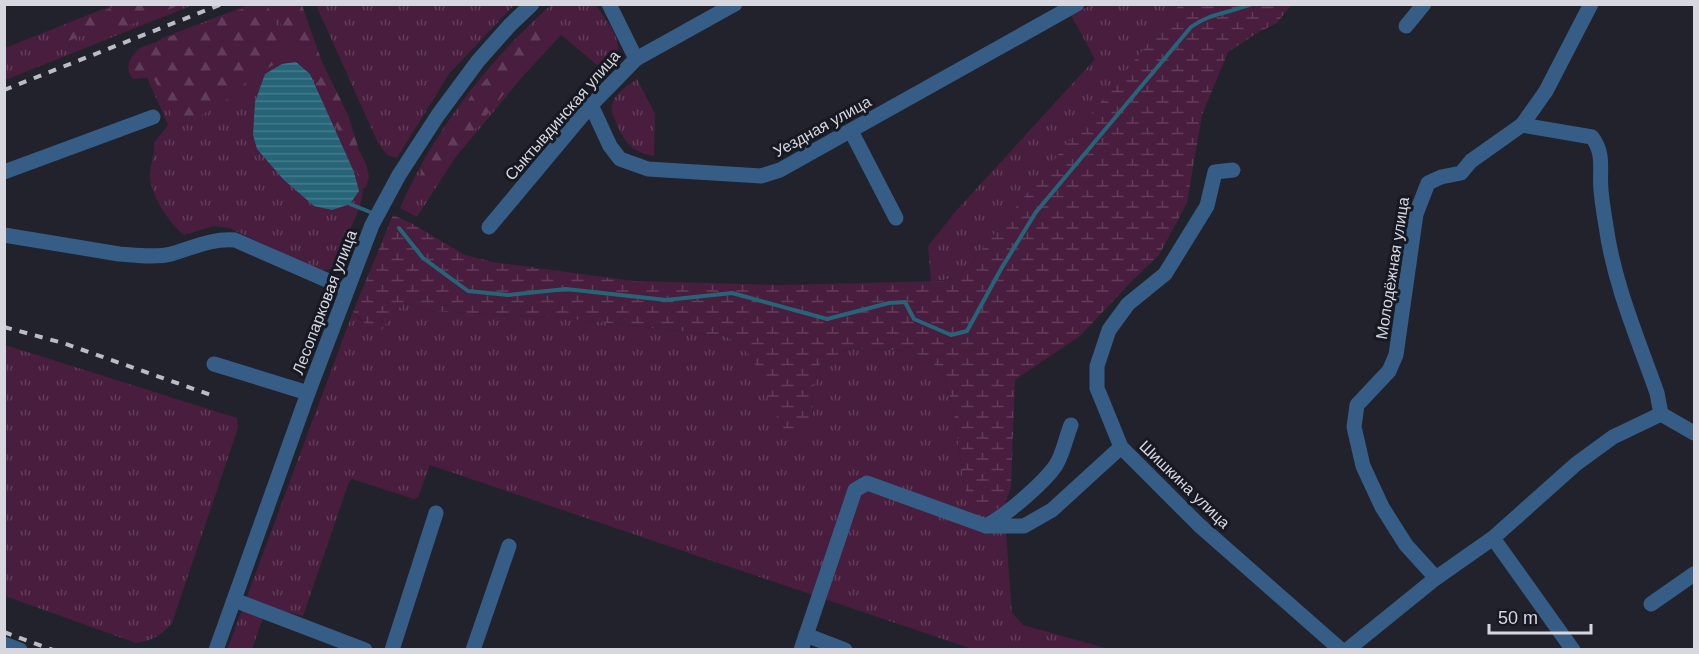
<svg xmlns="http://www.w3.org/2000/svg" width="1699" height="654" viewBox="0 0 1699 654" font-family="Helvetica,sans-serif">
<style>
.grass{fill:url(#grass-tufts)}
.forest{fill:url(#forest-firs)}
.wetland{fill:url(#wetland-marsh)}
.water{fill:url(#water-rules)}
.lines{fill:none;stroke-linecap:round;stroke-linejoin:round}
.stream{stroke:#266578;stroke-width:4}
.minor{stroke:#365d86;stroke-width:15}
.rail{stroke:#bbbcc4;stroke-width:4;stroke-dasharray:8 8;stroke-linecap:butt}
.labels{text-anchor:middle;stroke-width:6;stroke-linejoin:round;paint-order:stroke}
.street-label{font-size:16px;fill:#d7d8df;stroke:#171922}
</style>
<defs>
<pattern id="grass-tufts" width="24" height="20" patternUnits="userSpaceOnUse" patternTransform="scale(1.5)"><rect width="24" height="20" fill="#481d3e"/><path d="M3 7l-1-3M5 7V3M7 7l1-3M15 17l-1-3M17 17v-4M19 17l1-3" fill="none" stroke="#623d59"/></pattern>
<pattern id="forest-firs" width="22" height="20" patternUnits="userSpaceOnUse" patternTransform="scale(1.5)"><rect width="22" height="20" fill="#481d3e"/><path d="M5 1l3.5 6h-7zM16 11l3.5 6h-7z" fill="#623d59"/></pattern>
<pattern id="wetland-marsh" width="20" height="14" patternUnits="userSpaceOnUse" patternTransform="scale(1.5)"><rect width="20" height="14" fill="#481d3e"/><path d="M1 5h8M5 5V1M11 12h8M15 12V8" fill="none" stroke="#623d59"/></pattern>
<pattern id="water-rules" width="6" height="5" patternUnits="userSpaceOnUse" patternTransform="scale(1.5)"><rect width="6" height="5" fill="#266578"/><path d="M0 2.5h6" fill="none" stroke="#457a8b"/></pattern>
</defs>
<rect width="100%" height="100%" fill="#21222c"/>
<g class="grass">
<polygon points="113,5 193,5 5,80 5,48"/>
<path d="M 248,5 L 293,5 L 363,176 C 364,206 356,215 345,241 C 342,248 341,257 336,264 C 332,270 326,270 319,270 L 229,228 L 213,226 L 184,235 C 169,223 148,192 150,172 C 151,162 155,153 154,143 L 168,125 L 145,73 L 154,46 L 162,38 Z"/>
<polygon points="316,5 514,5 449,74 397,158 387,155 378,143"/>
<path d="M 551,5 L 596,5 C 605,19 621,37 618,54 L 601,68 L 561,35 L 524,75 L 455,158 L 417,217 L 400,208 C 434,130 488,61 551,5 Z"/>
<path d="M 1091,5 L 1180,5 L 978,254 C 967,273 954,281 931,281 L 928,246 L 955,212 L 1095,59 L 1071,15 Z"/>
<path d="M 637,79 L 655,114 L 654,156 C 632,153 623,141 615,120 C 612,114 610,109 613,102 C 616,92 629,85 637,79 Z"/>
<path d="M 405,303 L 430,311 L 553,317 L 725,336 C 756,351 763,378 773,409 L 813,419 L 812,391 L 820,364 L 850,348 L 911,351 L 931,360 L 944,378 L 953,406 L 964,485 L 1004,507 L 1012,613 L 1023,625 L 1109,649 L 972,649 L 430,465 L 418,497 L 414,499 L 352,479 L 349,482 L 303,616 L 267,607 L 252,649 L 227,650 L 353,312 L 361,321 L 392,313 Z"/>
<path d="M 5,345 L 237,418 L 238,428 L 172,623 C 162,635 152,641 136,643 L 5,596 Z"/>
</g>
<g class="forest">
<polygon points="120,4 180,5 122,28 102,27 57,46 50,43 49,34"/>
<path d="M 255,4 L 267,5 L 286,47 L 279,62 L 253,76 L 229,98 L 192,121 L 175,121 L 153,77 L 133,79 C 123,67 130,57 140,48 Z"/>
<polygon points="278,5 302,5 322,62 348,115 359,150 366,164 369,177 366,187 361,190 357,172 310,68 283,31 277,15"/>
<polygon points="533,26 547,27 556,36 521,73 453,156 430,191 421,194 418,185 422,169 443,136 472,95"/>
</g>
<path class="wetland" d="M 1180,4 L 1291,5 L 1277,23 L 1259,32 L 1228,52 L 1202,115 L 1187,203 L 1159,255 L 1130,283 L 1080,336 L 1015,380 L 1011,487 L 1004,507 L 988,511 L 971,506 L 964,485 L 953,406 L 944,378 L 931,360 L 911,351 L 850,348 L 820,364 L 812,391 L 813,419 L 800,434 L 784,429 C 780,422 775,415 772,408 C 760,377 758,352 725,336 L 553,317 L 430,311 L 405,303 L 392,313 L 382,330 L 373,331 L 353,312 L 393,215 L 411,223 L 465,255 L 493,262 L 634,281 L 780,285 L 943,281 C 960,276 969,270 978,254 Z"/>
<polygon class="water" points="296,62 310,74 354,172 359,191 350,204 332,210 314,206 283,179 257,149 253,135 255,102 265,74 282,64"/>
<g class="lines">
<g class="stream">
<polyline points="350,204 370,212"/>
<path d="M 399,228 L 423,258 L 468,291 L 508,295 L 566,289 L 666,300 L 732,293 L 827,319 L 889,303 L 905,302 L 914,319 L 951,335 L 967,331 L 1001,269 L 1036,212 L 1191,27 C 1210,13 1230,13 1252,4"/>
</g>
<g class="minor">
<polyline points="609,4 636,59"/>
<polyline points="1406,26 1424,4"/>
<polyline points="591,105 610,146 620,159 648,169 761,176 780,170 1077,4"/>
<polyline points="1522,125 1546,91 1591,4"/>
<polyline points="851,131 896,218"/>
<polyline points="1233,170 1215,172 1207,206 1165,274 1128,304 1109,330 1097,366 1097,388 1121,447 1199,525 1341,650"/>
<polyline points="4,172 153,117"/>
<polyline points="489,227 591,105 636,59 735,4"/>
<path d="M 4,235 L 119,254 C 135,255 155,258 171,254 C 192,248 212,238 235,240 L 347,289"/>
<polyline points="214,364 308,393"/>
<path d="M 986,526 C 1005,516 1044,483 1056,465 C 1063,454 1066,437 1071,425"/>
<polyline points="1493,538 1573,650"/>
<path d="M 1436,578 L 1406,545 L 1382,507 L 1363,466 L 1354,427 L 1357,405 L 1389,371 L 1396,355 L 1416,214 L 1428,183 L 1441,177 L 1461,173 L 1471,161 L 1522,125 L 1592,137 C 1605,154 1599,170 1601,190 C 1602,202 1604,214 1606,226 C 1614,284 1638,339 1657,393 L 1661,414"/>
<polyline points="234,600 365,650"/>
<polyline points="1651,604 1694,574"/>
<polyline points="806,635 845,650"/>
<polyline points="4,644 20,650"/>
<polyline points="216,650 308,393 372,225 399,175 438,115 478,61 510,25 532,4"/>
<polyline points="392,650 436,513"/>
<polyline points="473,650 509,546"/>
<polyline points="801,650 855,490 867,483 986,526 1024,526 1052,510 1121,447"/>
<polyline points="1347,650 1436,578 1493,538 1576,464 1613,437 1661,414 1694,433"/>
</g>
<g class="rail">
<polyline points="4,90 222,4"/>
<polyline points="4,327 63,343 211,395"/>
<polyline points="4,632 53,650"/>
</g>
</g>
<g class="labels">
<g class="street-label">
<text transform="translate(562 115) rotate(-49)" y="6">Сыктывдинская улица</text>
<text transform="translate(822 126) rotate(-29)" y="6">Уездная улица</text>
<text transform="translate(1392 268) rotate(-81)" y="6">Молодёжная улица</text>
<text transform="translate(324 302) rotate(-69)" y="6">Лесопарковая улица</text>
<text transform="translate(1185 484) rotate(44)" y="6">Шишкина улица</text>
</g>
</g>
<rect width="1699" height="654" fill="none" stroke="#d7d8df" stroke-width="12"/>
<path d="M1489 624v9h102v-9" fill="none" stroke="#d7d8df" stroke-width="3"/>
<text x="1498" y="624" font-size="18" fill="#d7d8df" stroke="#171922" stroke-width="4.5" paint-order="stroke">50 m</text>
</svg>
